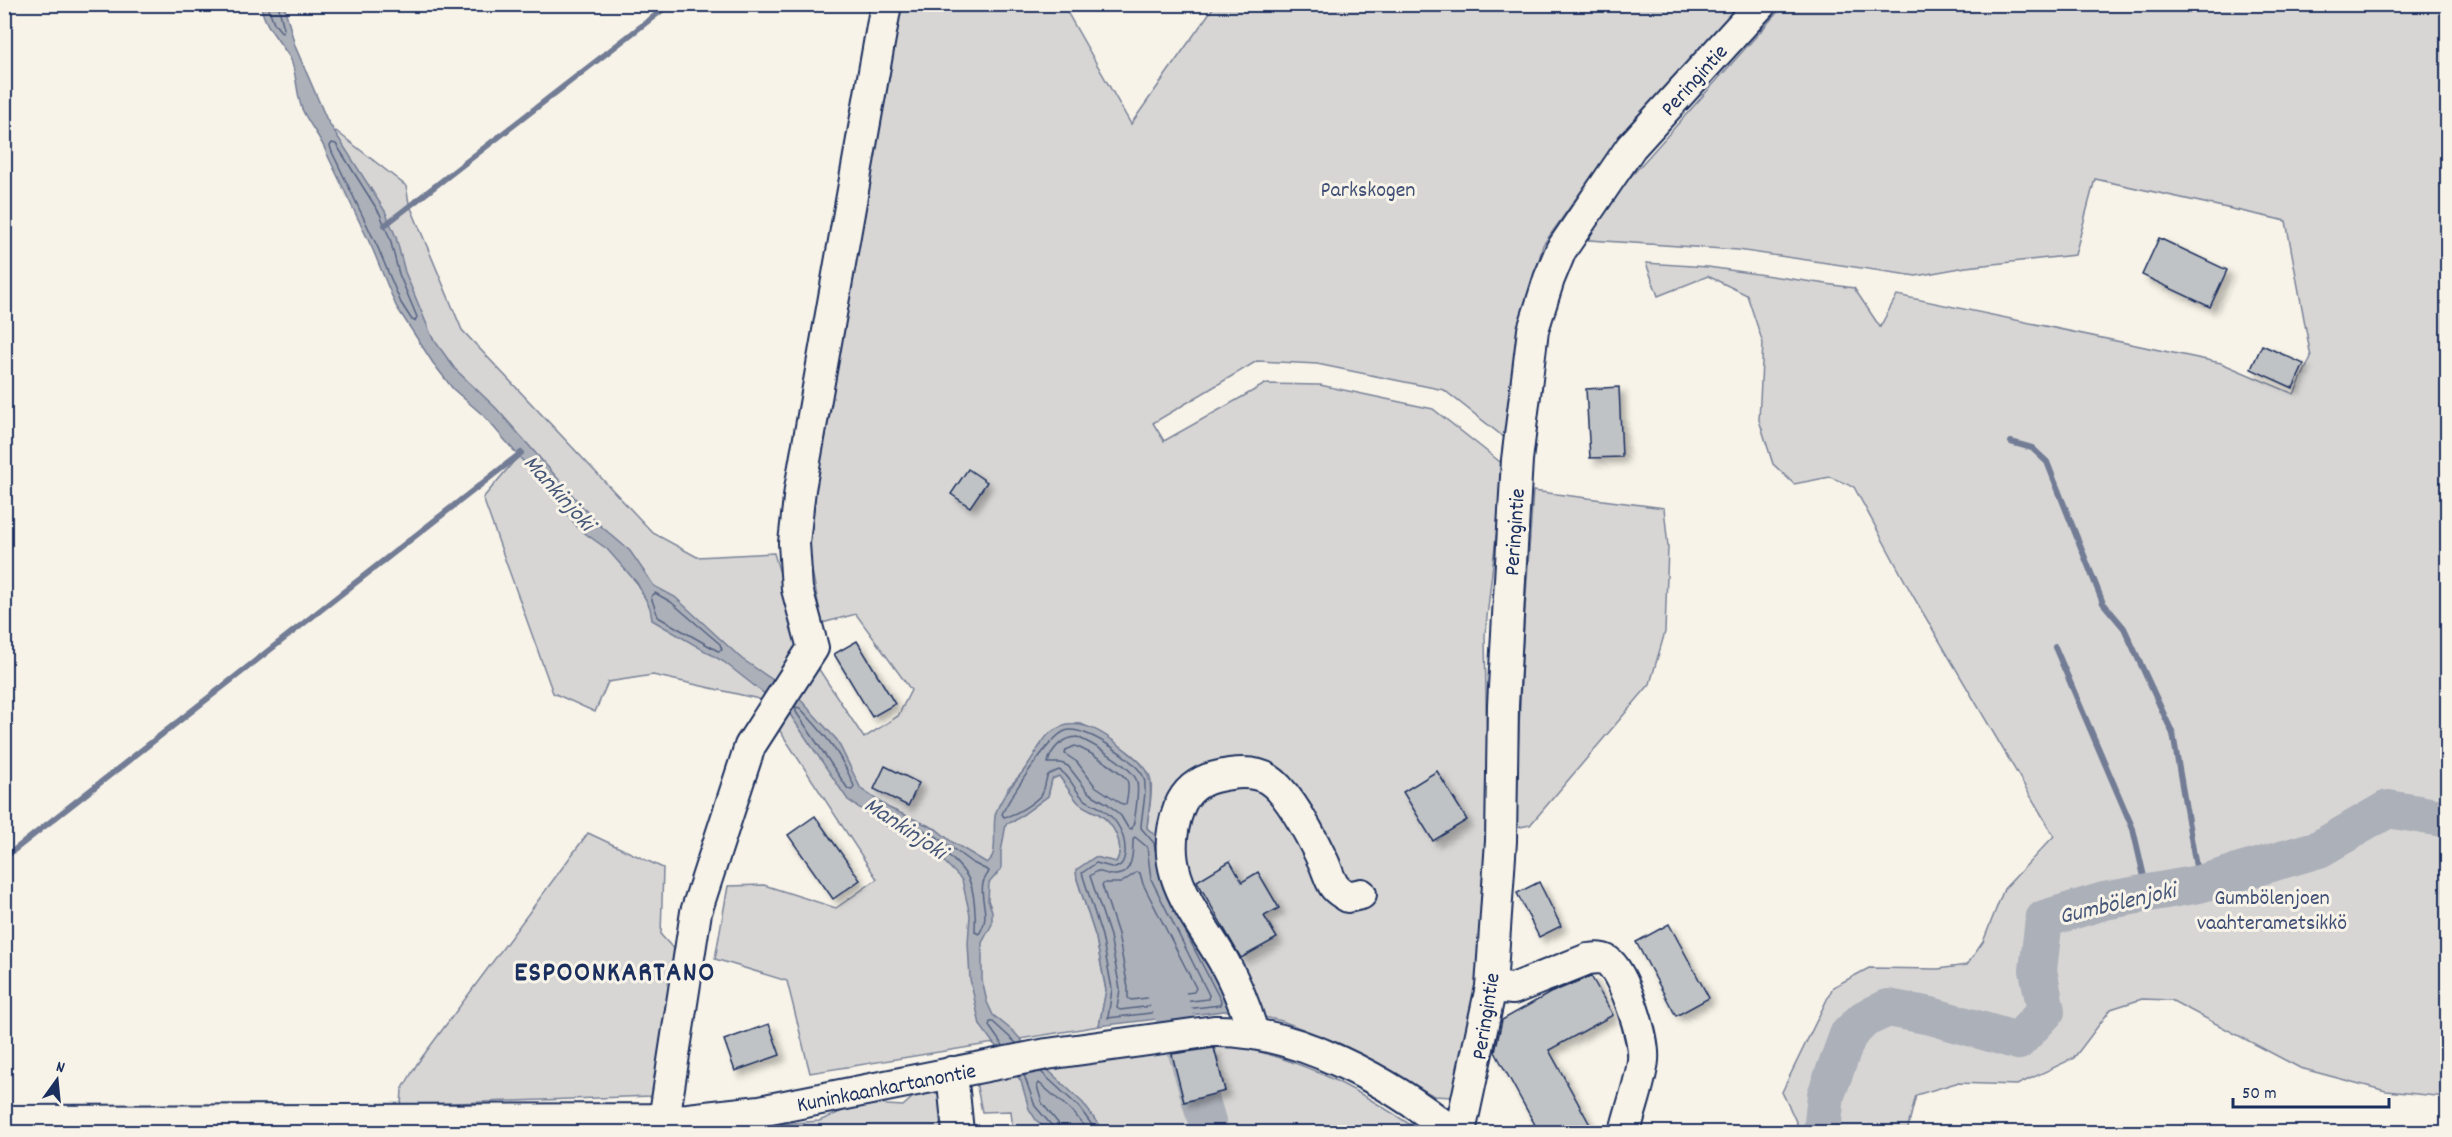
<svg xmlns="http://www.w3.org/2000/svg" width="2452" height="1137" viewBox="0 0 2452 1137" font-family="Dekko,sans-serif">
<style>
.green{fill:#d7d6d4;stroke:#798299;stroke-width:1.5}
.water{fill:#acb0b9;stroke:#727c95;stroke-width:1.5}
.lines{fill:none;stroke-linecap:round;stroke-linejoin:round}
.shore{stroke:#556382;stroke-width:1.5}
.stream{stroke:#727c95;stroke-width:6}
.river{stroke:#acb0b9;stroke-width:38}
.building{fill:#c0c3c5;stroke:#1b2f5e;stroke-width:1.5;filter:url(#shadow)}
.minor-casing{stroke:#1b2f5e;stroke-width:34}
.minor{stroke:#f7f3e8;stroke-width:30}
.labels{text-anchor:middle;stroke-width:6;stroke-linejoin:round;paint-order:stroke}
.street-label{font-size:22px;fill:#1b2f5e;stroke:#f7f3e8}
.park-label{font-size:22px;fill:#415076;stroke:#f7f3e8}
.water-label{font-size:24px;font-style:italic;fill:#465679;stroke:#f7f3e8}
.district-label{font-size:28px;font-weight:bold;letter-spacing:1.5px;fill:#1b2f5e;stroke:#f7f3e8}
</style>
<defs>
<filter id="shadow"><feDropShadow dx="5.5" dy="5.5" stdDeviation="3" flood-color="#0004"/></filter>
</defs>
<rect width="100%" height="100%" fill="#f7f3e8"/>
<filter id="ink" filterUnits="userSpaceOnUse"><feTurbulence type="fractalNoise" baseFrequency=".0167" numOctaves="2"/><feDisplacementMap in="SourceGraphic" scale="12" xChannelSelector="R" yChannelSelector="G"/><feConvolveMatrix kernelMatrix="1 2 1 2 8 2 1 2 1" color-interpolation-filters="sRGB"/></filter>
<g filter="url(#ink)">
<g class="green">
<path d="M 893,5 L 1063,5 L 1131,124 L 1215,5 L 1749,5 L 1616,142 L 1543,245 L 1519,334 L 1505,438 L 1444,390 L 1317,364 L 1257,361 L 1153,423 L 1164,441 L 1265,384 L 1320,385 L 1433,409 L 1504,465 L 1485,635 L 1489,880 L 1473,1016 L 1457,1088 L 1452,1097 L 1434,1096 L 1341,1044 L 1282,1021 L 1232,1010 L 1161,841 L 1147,828 C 1148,813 1153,795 1151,781 C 1148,758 1099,732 1079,723 L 1049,734 L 1023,772 L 1008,788 L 1000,825 L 1014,821 L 1048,796 L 1052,779 L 1059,776 C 1065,784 1071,794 1078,802 C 1084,808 1092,810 1099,814 C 1114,823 1126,845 1116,862 L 1095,857 L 1076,870 L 1077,879 L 1096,938 L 1106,991 L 1099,1026 L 810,1073 L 787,981 L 715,959 L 728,886 L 764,885 L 836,908 L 877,879 L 759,699 L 653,675 L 608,682 L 595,712 L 553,693 L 483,498 L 521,453 L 424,336 L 324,136 L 336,131 L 406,186 L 409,203 L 462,330 L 653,533 L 697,557 L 774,553 L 799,639 L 864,738 L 898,716 L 911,690 L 856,614 L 822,623 L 809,555 L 809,489 Z"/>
<polygon points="1784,5 2447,5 2447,1097 2386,1091 2300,1068 2171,1000 2142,999 2111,1009 2074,1058 2017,1085 1956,1083 1916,1095 1908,1127 1910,1132 1801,1132 1782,1092 1833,987 1869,968 1938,969 1967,965 1983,942 2004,889 2054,836 1913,596 1854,487 1830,477 1794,484 1773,464 1759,420 1763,343 1747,295 1708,276 1658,296 1646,263 1708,267 1854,288 1880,327 1897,295 2221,363 2294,394 2311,357 2286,221 2095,179 2075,255 1966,267 1916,276 1738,250 1575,239"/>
<polygon points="1533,491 1664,508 1668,547 1665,632 1650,684 1530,825 1515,828 1522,654"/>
<polygon points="588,833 663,868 661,935 679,955 659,1083 651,1096 401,1105 402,1090 417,1064"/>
<path d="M 1213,1042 C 1296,1055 1352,1085 1421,1132 L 1013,1132 L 1011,1111 L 982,1112 L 976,1082 L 1149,1047 L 1171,1053 L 1185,1102 L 1225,1091 Z"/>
<polygon points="945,1082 949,1132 751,1132 767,1125 819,1121 873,1098 887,1105 903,1106 925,1086"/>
</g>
<path class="water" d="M 261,5 L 284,5 L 295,46 L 327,120 L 385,211 L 396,237 L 405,272 L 432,337 L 455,369 L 496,408 L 595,521 L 630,551 L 654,586 L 675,597 L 742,659 L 798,697 L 837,740 L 861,789 L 889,808 L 936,829 L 952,842 L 987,863 C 1000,854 991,827 996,812 C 1003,793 1016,782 1027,766 C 1034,756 1041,741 1050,733 C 1079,710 1111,738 1134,757 C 1159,777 1149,800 1147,828 L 1161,841 L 1232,1010 L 1099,1026 L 1106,990 L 1096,938 L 1077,879 L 1076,870 L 1095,857 L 1116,862 C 1126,845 1113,823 1099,814 C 1092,810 1084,808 1078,802 C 1071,794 1065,784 1059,776 L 1052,779 L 1048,796 L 1014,821 L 1006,824 L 1001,852 L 1001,869 L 989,883 L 988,900 L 992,911 L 992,924 L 982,943 L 982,980 L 987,1002 L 993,1015 L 1014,1032 L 1048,1070 L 1083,1103 L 1104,1132 L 1049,1132 L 1036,1120 L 1029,1109 L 1021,1081 L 980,1025 L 970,979 L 968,943 L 970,915 L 962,880 L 938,855 L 915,839 L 883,824 L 848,800 L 789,713 L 724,662 L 652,620 L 650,608 L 637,583 L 607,549 L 579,529 L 549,491 L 484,416 L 453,389 L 433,363 L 396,306 L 373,250 L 327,154 C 321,137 309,125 302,109 C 296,93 297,73 290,58 C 280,41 263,25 261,5 Z"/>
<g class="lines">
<g class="shore">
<polyline points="267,4 274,23 282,33 284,29 278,4"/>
<polygon points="332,143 336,144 380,214 390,239 399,274 417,317 415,321 412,320 401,303 378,248 332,152 330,146"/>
<polygon points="655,593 671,602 720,644 722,650 718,651 658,617 651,597"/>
<path d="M 796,707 L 800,708 C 826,736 839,750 854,786 L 852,790 L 848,789 L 796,712 Z"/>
<path d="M 1077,737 C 1091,743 1134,767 1137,782 C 1139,791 1135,821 1132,829 L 1128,828 L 1121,816 L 1108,804 L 1089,793 L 1068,766 L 1061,763 L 1048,763 C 1051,749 1062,738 1077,737 Z"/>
<path d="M 1075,746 C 1088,751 1119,769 1127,780 C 1130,786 1127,798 1126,804 L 1122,804 L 1095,786 L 1077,762 L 1065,754 L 1066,750 Z"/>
<path d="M 913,826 L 933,834 L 971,862 L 989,871 C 988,875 984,878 983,883 C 979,903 992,914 979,934 L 975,932 C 976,917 975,889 967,876 C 955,858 931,840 912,831 Z"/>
<path d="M 1135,837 L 1147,847 L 1151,879 L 1209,995 L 1208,999 L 1120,1010 L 1117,1008 L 1120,989 L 1110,936 L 1090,876 L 1097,871 C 1103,872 1110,876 1116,875 C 1133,874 1133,852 1133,840 Z"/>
<path d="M 1155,850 L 1154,843 L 1141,828 C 1141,815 1148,790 1144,778 C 1138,761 1084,724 1065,731 C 1049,737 1010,797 1002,814 L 1004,817 C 1016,815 1034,803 1042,794 C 1045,789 1045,781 1048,775 L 1059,770 C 1070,775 1074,790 1083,798 C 1088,803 1097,805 1103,810 C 1118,820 1126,836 1125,854 C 1124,861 1122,866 1115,868 L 1096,863 L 1082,873 L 1102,936 L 1112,989 L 1108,1018 L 1220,1005 L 1221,1001 L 1186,933"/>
<polygon points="1137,872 1140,873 1143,884 1196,988 1194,992 1131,1000 1128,998 1128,988 1118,934 1102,885 1105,883 1121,883"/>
<polyline points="1003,1046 989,1026 990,1022 993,1022 1016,1043"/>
<polyline points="1041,1072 1079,1107 1097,1132"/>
<polyline points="1024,1075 1035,1106 1052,1126 1053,1132"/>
<polyline points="1061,1132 1058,1123 1042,1103 1037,1086 1039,1083 1073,1112 1089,1132"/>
</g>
<g class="stream">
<polyline points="385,225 670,4"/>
<polyline points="2011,442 2032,448 2047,462 2103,603 2124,628 2173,734 2199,884"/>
<polyline points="2055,647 2133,829 2148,894"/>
<polyline points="4,858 521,453"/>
</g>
<g class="river">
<polyline points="1157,969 1186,1049 1210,1132"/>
<polyline points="1822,1132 1826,1095 1848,1035 1864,1019 1888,1008 1931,1016 2018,1041 2046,1011 2038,970 2044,919 2104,901 2199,884 2319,849 2388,809 2448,819"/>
</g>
</g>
<g class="building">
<polygon points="2159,238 2227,270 2210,307 2142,275"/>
<polygon points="2262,345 2304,364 2293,388 2251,369"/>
<polygon points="1619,387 1622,457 1590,458 1586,389"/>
<polygon points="968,469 987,482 970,507 951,494"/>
<polygon points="857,641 895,704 872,717 834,654"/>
<polygon points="885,766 919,783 908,806 874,789"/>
<polygon points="1437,771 1467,820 1433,841 1403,792"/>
<polygon points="815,816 860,880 833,899 788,835"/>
<polygon points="1230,861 1242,882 1258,872 1279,908 1264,916 1277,938 1241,958 1197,881"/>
<polygon points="1539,882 1561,926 1539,937 1517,893"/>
<polygon points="1669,924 1709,998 1676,1016 1636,942"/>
<polygon points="1591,976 1613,1015 1549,1050 1594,1132 1539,1132 1495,1052 1502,1020 1550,993"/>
<polygon points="769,1024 780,1055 735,1071 724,1040"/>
<polygon points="1214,1048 1225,1091 1184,1102 1172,1054"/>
</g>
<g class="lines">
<defs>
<g id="minor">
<path d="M 1491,987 L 1513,989 L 1588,959 C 1596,958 1604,957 1610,963 C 1625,977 1645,1039 1643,1060 C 1641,1082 1630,1110 1625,1132"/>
<path d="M 1253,1033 C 1246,1008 1236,984 1224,962 C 1194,910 1155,872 1179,808 C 1185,792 1198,781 1215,777 C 1231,773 1253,770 1268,779 C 1289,792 1312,838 1323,861 C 1327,869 1329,879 1334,886 C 1337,891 1344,894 1348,897 L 1361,894"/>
<polyline points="952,1072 958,1132"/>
<polyline points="664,1120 696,912 750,746 813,648 797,589 794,543 800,489 886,4"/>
<path d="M 4,1121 L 688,1119 L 760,1111 L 1047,1054 L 1214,1031 C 1295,1029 1391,1082 1452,1132"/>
<polyline points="1460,1132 1491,987 1501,841 1503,705 1510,580 1517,460 1533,330 1549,279 1561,250 1631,147 1761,4"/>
</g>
</defs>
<use href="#minor" class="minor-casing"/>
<use href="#minor" class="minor"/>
</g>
</g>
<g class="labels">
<g class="street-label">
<text transform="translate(1693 79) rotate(-48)" y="8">Peringintie</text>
<text transform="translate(1513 532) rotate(-86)" y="8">Peringintie</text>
<text transform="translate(1484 1016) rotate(-81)" y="8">Peringintie</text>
<text transform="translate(886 1086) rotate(-11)" y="8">Kuninkaankartanontie</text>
</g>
<g class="park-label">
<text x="1368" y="196">Parkskogen</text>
<text x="2272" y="904">Gumbölenjoen<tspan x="2272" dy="25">vaahterametsikkö</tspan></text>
</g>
<g class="water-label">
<text transform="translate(560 492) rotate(48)" y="8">Mankinjoki</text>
<text transform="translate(906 827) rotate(34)" y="8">Mankinjoki</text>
<text transform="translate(2117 902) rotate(-13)" y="8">Gumbölenjoki</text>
</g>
<g class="district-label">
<text x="615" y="980">ESPOONKARTANO</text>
</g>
</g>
<rect width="2452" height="1137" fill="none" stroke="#f7f3e8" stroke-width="24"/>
<rect x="12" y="12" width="2428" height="1113" fill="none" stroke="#1b2f5e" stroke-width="2" filter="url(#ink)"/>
<g transform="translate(57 1080) rotate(15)" stroke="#f7f3e8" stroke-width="4.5" paint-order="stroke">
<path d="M0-4.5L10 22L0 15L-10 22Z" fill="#1b2f5e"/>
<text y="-9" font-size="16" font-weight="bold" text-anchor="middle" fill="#1b2f5e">N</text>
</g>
<path d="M2233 1098v9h156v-9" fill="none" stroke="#1b2f5e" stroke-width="3"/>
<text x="2242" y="1098" font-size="18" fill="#1b2f5e" stroke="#f7f3e8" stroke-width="4.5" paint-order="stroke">50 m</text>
</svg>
